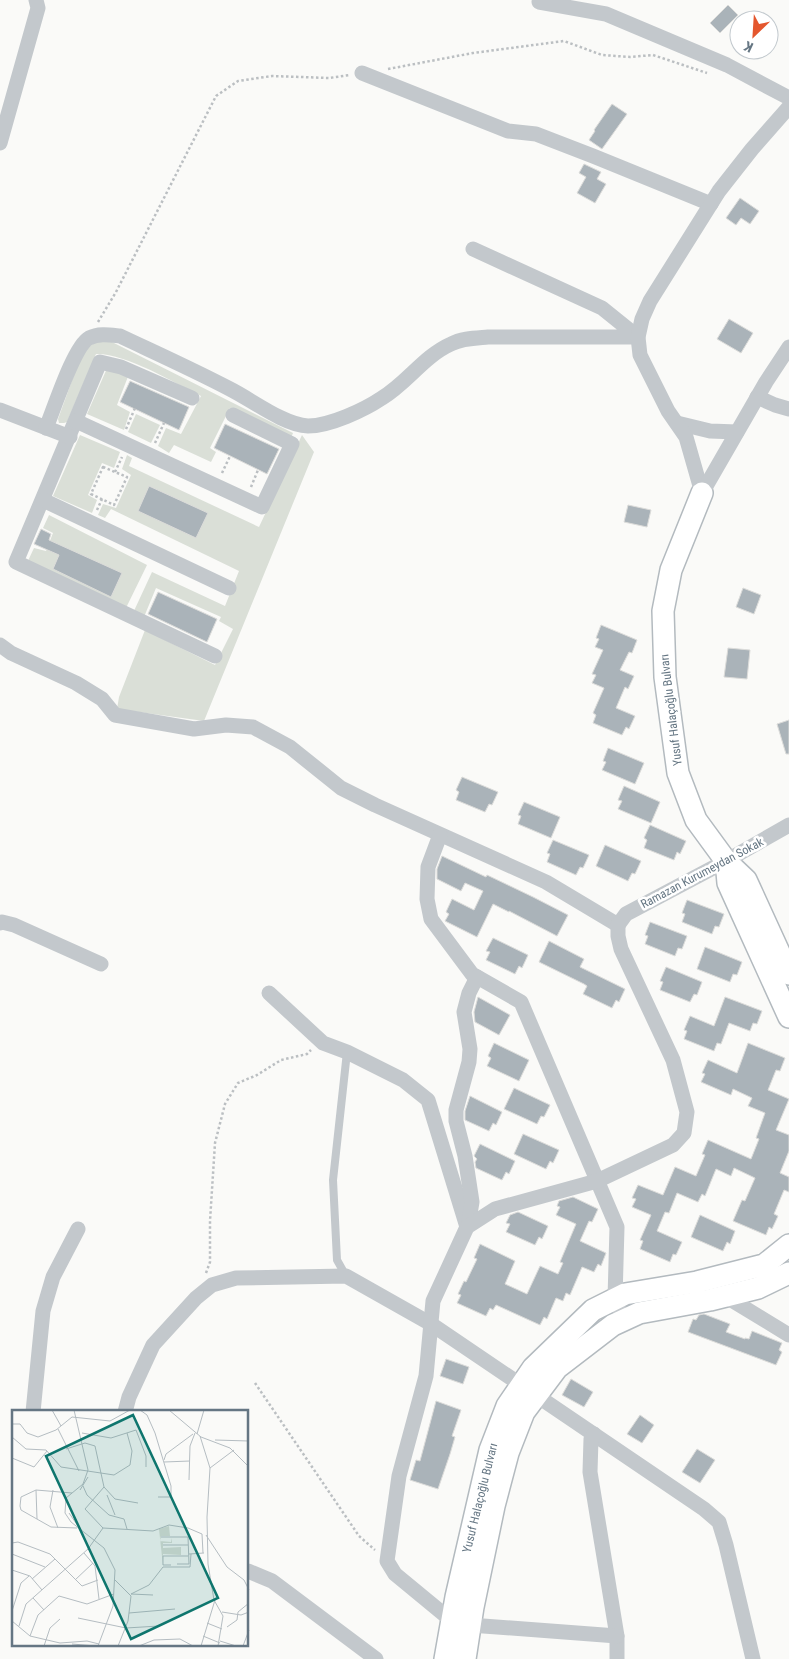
<svg xmlns="http://www.w3.org/2000/svg" width="789" height="1659" viewBox="0 0 789 1659" font-family="'Roboto Condensed',sans-serif">
<style>
.green{fill:#dadfd7}
.building{fill:#aab3b9;stroke:#dcdcda}
.lines{fill:none;stroke-linecap:round;stroke-linejoin:round}
.secondary-casing{stroke:#b3babf;stroke-width:24}
.path{stroke:#bbbfc2;stroke-width:2.5;stroke-dasharray:2.5 2.5;stroke-linecap:butt}
.lane{stroke:#c3c8cc;stroke-width:8}
.street{stroke:#c3c8cc;stroke-width:15}
.secondary{stroke:#fff;stroke-width:21}
.labels{text-anchor:middle;stroke-width:5;stroke-linejoin:round;paint-order:stroke}
.street-label{font-size:12px;fill:#657683;stroke:#fff}
.inset-road{fill:none;stroke:#b5bdc2;stroke-width:1}
.view{fill:#0f766e;fill-opacity:0.15;stroke:#0f766e;stroke-width:2.5}
.inset-edge{fill:none;stroke:#657683;stroke-width:2.5}
</style>
<rect width="100%" height="100%" fill="#fafaf8"/>
<g class="green">
<path d="M 96,341 L 112,342 L 293,433 L 291,438 L 230,408 L 210,448 L 216,452 L 211,462 L 174,445 L 169,453 L 158,446 L 166,428 L 181,434 L 201,396 C 173,382 125,353 96,354 L 67,422 L 64,423 L 59,423 L 58,419 L 82,353 Z"/>
<polygon points="108,366 129,374 117,405 130,412 124,430 87,414"/>
<polygon points="136,414 160,425 151,443 128,432"/>
<polygon points="80,435 120,452 114,468 102,463 88,495 97,500 92,513 53,496"/>
<polygon points="302,435 314,452 204,721 117,709 119,697 145,630 215,665 233,629 219,621 221,617 156,588 144,617 133,613 152,572 225,606 239,571 111,509 105,518 98,515 103,504 116,508 131,475 122,469 127,455 132,458 129,466 259,527"/>
<polygon points="49,515 147,565 125,610 27,563 34,548 46,551 53,533 43,528"/>
</g>
<g class="building">
<polygon points="728,5 738,15 720,33 710,23"/>
<polygon points="612,104 627,114 602,149 589,140 595,131 594,130"/>
<polygon points="584,164 601,172 597,179 606,184 595,203 577,193 586,177 579,173"/>
<polygon points="740,198 759,211 750,224 741,218 736,225 726,218"/>
<polygon points="729,319 753,333 741,353 717,339"/>
<polygon points="130,381 189,407 179,430 120,402"/>
<polygon points="225,424 279,449 267,474 214,448"/>
<polygon points="149,486 208,513 196,538 138,511"/>
<polygon points="628,505 651,510 647,527 624,522"/>
<polygon points="41,529 51,534 49,540 122,573 111,597 53,569 59,555 34,544"/>
<polygon points="743,588 761,595 754,614 736,607"/>
<polygon points="158,592 217,619 207,642 148,614"/>
<polygon points="601,625 637,640 632,653 629,652 620,670 634,676 628,689 625,687 616,708 635,716 629,729 626,727 622,735 593,723 596,715 593,713 604,688 592,683 596,675 592,674 603,650 595,647 599,639 596,638"/>
<polygon points="728,648 750,650 747,679 724,677"/>
<polygon points="789,720 789,754 786,754 777,724"/>
<polygon points="608,748 644,763 635,784 602,770 606,762 603,761"/>
<polygon points="462,777 498,792 492,805 489,804 485,812 456,800 459,792 456,790"/>
<polygon points="624,786 660,802 651,823 618,809 622,801 618,800"/>
<polygon points="524,802 560,817 551,838 518,824 521,816 518,815"/>
<polygon points="650,825 686,841 680,854 677,852 674,860 644,848 647,840 644,838"/>
<polygon points="553,840 589,855 583,868 580,867 576,875 547,862 550,854 547,853"/>
<polygon points="605,845 641,861 635,874 632,873 628,881 596,866"/>
<polygon points="442,856 486,877 487,875 533,897 568,915 557,936 509,911 509,912 493,904 477,937 445,921 449,914 446,912 452,899 474,910 483,891 465,883 461,891 437,879 437,869"/>
<polygon points="687,900 724,914 719,927 715,926 712,934 682,922 685,914 682,913"/>
<polygon points="650,922 687,936 682,949 678,948 675,956 645,944 648,936 645,935"/>
<polygon points="493,938 528,955 522,968 519,966 515,974 486,960 490,952 486,951"/>
<polygon points="549,941 584,959 580,967 625,989 619,1002 616,1000 612,1008 583,994 587,986 584,984 539,962"/>
<polygon points="705,947 742,962 737,975 733,974 730,982 697,969"/>
<polygon points="666,967 702,982 697,995 694,994 690,1002 660,990 663,982 660,981"/>
<polygon points="478,997 510,1015 499,1035 475,1022 474,1012"/>
<polygon points="725,997 762,1011 757,1024 753,1023 750,1031 729,1023 721,1044 717,1043 714,1051 684,1039 687,1031 684,1030 690,1016 714,1026"/>
<polygon points="494,1043 529,1060 519,1081 487,1066 491,1058 488,1056"/>
<polygon points="748,1043 785,1058 780,1071 776,1070 768,1090 789,1099 776,1130 789,1135 789,1151 780,1173 789,1177 789,1192 784,1190 774,1214 778,1216 772,1229 769,1227 766,1235 733,1221 742,1200 745,1201 755,1178 734,1168 731,1176 716,1169 705,1196 702,1194 698,1202 677,1193 669,1213 665,1212 657,1231 682,1242 676,1255 673,1254 670,1262 640,1249 643,1241 640,1240 651,1215 632,1207 636,1199 632,1198 638,1185 663,1195 675,1167 696,1176 705,1155 702,1154 708,1140 751,1159 759,1139 756,1138 765,1113 748,1106 752,1098 733,1089 731,1095 701,1082 705,1074 702,1073 708,1060 737,1073"/>
<polygon points="514,1088 550,1105 544,1117 541,1116 537,1124 504,1109"/>
<polygon points="470,1096 502,1112 496,1125 493,1123 489,1131 465,1120 465,1111"/>
<polygon points="523,1134 559,1150 553,1163 550,1161 546,1169 514,1154"/>
<polygon points="480,1144 515,1161 509,1174 506,1172 502,1180 476,1168 475,1162 477,1159 474,1156"/>
<polygon points="573,1197 598,1209 592,1222 589,1221 580,1241 606,1253 601,1266 598,1264 594,1272 582,1267 570,1295 566,1293 563,1301 556,1298 547,1319 544,1317 540,1325 496,1305 493,1310 490,1308 486,1316 457,1303 461,1295 458,1294 464,1281 466,1282 477,1259 474,1258 480,1244 515,1261 505,1284 527,1294 540,1266 558,1274 563,1263 560,1262 576,1224 556,1215 560,1207 557,1206 559,1201"/>
<polygon points="518,1212 548,1226 542,1239 539,1237 535,1245 506,1232 510,1224 506,1223 510,1215"/>
<polygon points="700,1215 735,1231 730,1244 727,1242 723,1251 691,1237"/>
<polygon points="704,1314 730,1324 726,1332 745,1339 745,1338 749,1339 752,1331 782,1343 779,1350 782,1352 776,1365 688,1332 693,1319 696,1320 699,1315"/>
<polygon points="446,1359 469,1367 463,1384 440,1376"/>
<polygon points="571,1379 593,1392 584,1407 562,1395"/>
<polygon points="436,1401 461,1410 452,1436 455,1437 450,1454 438,1489 410,1480 416,1460 420,1461"/>
<polygon points="640,1415 654,1425 642,1443 627,1434"/>
<polygon points="697,1449 715,1460 700,1483 682,1472"/>
</g>
<g class="lines">
<defs>
<g id="secondary">
<polyline points="702,493 671,570 663,611 665,677 678,773 696,820 726,861 746,880 789,974"/>
<polyline points="726,861 728,883 789,1017"/>
<polyline points="445,1659 456,1597 490,1450 507,1406 533,1368 593,1310 625,1294 697,1282 764,1265 789,1245"/>
<polyline points="465,1659 473,1607 494,1506 508,1453 524,1412 557,1368 613,1325 639,1313 710,1300 758,1288 789,1273"/>
</g>
</defs>
<use href="#secondary" class="secondary-casing"/>
<g class="path">
<polyline points="388,69 473,53 564,41 602,55 630,57 653,55 707,73"/>
<polyline points="98,322 116,292 216,96 238,81 272,76 329,78 350,75"/>
<polyline points="126,429 135,408"/>
<polyline points="155,443 164,423"/>
<polygon points="103,467 127,477 114,505 91,494"/>
<polyline points="115,472 122,457"/>
<polyline points="222,473 230,456"/>
<polyline points="251,487 258,470"/>
<polyline points="97,510 102,499"/>
<polyline points="206,1273 210,1262 210,1221 215,1143 225,1104 238,1083 257,1075 281,1060 307,1054 311,1050"/>
<polyline points="255,1383 359,1536 375,1550"/>
</g>
<polyline class="lane" points="346,1276 337,1260 333,1180 347,1052"/>
<g class="street">
<polyline points="539,2 606,14 727,65 789,98"/>
<polyline points="362,73 508,131 536,134 593,156 711,204"/>
<polyline points="0,143 38,8 36,0"/>
<polyline points="757,397 775,405 789,409"/>
<polyline points="192,398 121,367 100,362 16,562 215,656"/>
<polyline points="0,410 70,437"/>
<polyline points="76,421 262,507 292,444 233,415"/>
<polyline points="677,423 710,431 737,432"/>
<path d="M 46,428 C 54,409 74,346 89,338 C 99,333 110,335 120,336 C 156,353 194,370 230,389 C 252,400 284,425 308,426 C 330,426 364,410 382,398 C 407,383 424,356 451,344 C 462,338 476,338 488,337 L 638,337 L 602,308 L 473,249"/>
<polyline points="702,493 686,437 668,411 640,355 638,337 642,319 650,301 719,191 752,149 789,107"/>
<polyline points="702,493 766,382 789,347"/>
<polyline points="43,500 229,588"/>
<polyline points="0,645 11,653 76,683 102,699 115,715 194,729 226,725 253,727 290,747 341,788 375,805 546,882 618,925"/>
<polyline points="440,835 428,867 427,899 431,919 472,974 521,1002 617,1227 615,1299 618,1307"/>
<polyline points="0,923 2,922 14,925 101,964"/>
<polyline points="618,925 626,914 726,861 789,825"/>
<polyline points="269,993 323,1043 347,1052 403,1080 428,1100 467,1227"/>
<polyline points="468,1226 472,1202 465,1156 456,1121 456,1110 469,1062 470,1049 464,1012 469,993 477,977"/>
<polyline points="725,1296 789,1335"/>
<polyline points="33,1412 43,1311 53,1277 78,1229"/>
<polyline points="125,1412 129,1397 153,1345 196,1298 212,1285 236,1278 346,1276 431,1324 704,1509 719,1522 726,1545 753,1659"/>
<polyline points="594,1434 591,1439 590,1472 617,1636 617,1659"/>
<polyline points="248,1571 272,1581 376,1659"/>
<polyline points="617,1636 470,1625 452,1621 395,1574 387,1561 399,1476 426,1376 433,1301 467,1227 495,1209 597,1181 673,1145 684,1133 687,1112 673,1060 621,949 618,936 618,925"/>
</g>
<use href="#secondary" class="secondary"/>
</g>
<g class="labels">
<g class="street-label">
<text transform="translate(671 710) rotate(-97)" y="4">Yusuf Halaçoğlu Bulvarı</text>
<text transform="translate(702 873) rotate(-28)" y="4">Ramazan Kurumeydan Sokak</text>
<text transform="translate(480 1498) rotate(-76)" y="4">Yusuf Halaçoğlu Bulvarı</text>
</g>
</g>
<g transform="translate(12 1410)">
<rect width="236" height="236" fill="#fafaf8"/>
<path d="M 157,116 L 158,126 L 149,126 L 148,131 L 159,132 L 160,128 L 160,133 L 151,133 L 151,138 L 169,137 L 169,145 L 151,144 L 151,156 L 147,119 Z" fill="#dadfd7"/>
<path class="inset-road" d="M 40,0 L 49,16M 62,0 L 76,60 L 71,74 L 54,88 L 53,103 L 59,112 L 92,138 L 103,160 L 101,196 L 86,236M 128,0 L 135,5 L 143,23 L 159,76 L 159,87 L 146,87M 157,0 L 189,27 L 218,38 L 237,57M 0,14 L 8,14 L 15,23 L 26,27 L 44,20 L 60,7 L 98,11 L 118,0M 46,19 L 67,61M 70,23 L 99,28 L 124,20 L 134,46 L 134,57M 185,24 L 192,0M 188,26 L 198,58 L 195,107 L 196,154 L 202,190 L 211,206 L 206,236M 0,27 L 14,39 L 34,40 L 49,57 L 102,65 L 118,55 L 120,41 L 115,23M 203,30 L 237,31M 54,39 L 73,33 L 83,36 L 92,77 L 73,99 L 91,118 L 141,121 L 157,115 L 176,118 L 190,124 L 191,143M 0,48 L 22,57 L 35,41M 152,50 L 154,44 L 181,24M 152,52 L 178,51M 198,58 L 222,40M 177,70 L 178,36 L 183,23M 71,76 L 75,85 L 97,105 L 112,109 L 115,119M 92,77 L 103,89 L 126,93M 24,80 L 25,109M 41,80 L 38,97 L 46,118M 68,80 L 76,67M 60,83 L 24,80 L 9,87 L 8,96 L 9,100 L 39,117 L 65,118M 95,85 L 103,105M 57,103 L 66,116M 194,125 L 215,157 L 232,170 L 237,180M 149,127 L 176,127 L 177,154 L 165,154M 0,133 L 6,132 L 38,144 L 70,176 L 86,170M 151,135 L 176,135M 72,143 L 83,156 L 87,189M 0,144 L 33,157M 177,144 L 192,143M 159,155 L 151,155 L 151,146 L 176,146M 0,160 L 18,166 L 30,180M 20,169 L 43,149M 63,170 L 81,153M 103,170 L 119,186 L 116,211 L 106,236M 141,185 L 119,184 L 137,175 L 151,157 L 178,157 L 179,144M 21,188 L 32,200M 0,201 L 9,173 L 17,166M 210,202 L 229,205 L 237,202M 117,203 L 163,199M 66,208 L 114,218 L 147,216M 0,211 L 18,226 L 48,233 L 75,231 L 87,234M 195,213 L 210,219M 7,216 L 14,194 L 76,139 L 91,118M 215,217 L 225,210 L 226,202 L 237,193M 18,226 L 26,205 L 47,186 L 75,194 L 102,184M 191,226 L 208,233M 208,231 L 224,236M 60,234 L 84,236M 32,236 L 38,218 L 48,209M 127,236 L 142,230 L 168,229 L 181,236M 189,236 L 203,190M 231,236 L 237,220"/>
<path class="view" d="M 121,5 L 206,188 L 119,229 L 34,46 Z"/>
<rect width="236" height="236" class="inset-edge"/>
</g>
<g transform="translate(754 35) rotate(205)"><circle r="24" fill="#ffffff" stroke="#c1c8cd"/>
<path d="M0-4L9 19L0 12L-9 19Z" fill="#e4572e"/>
<text y="-8" font-size="14" font-weight="bold" text-anchor="middle" fill="#657683">K</text>
</g>
</svg>
